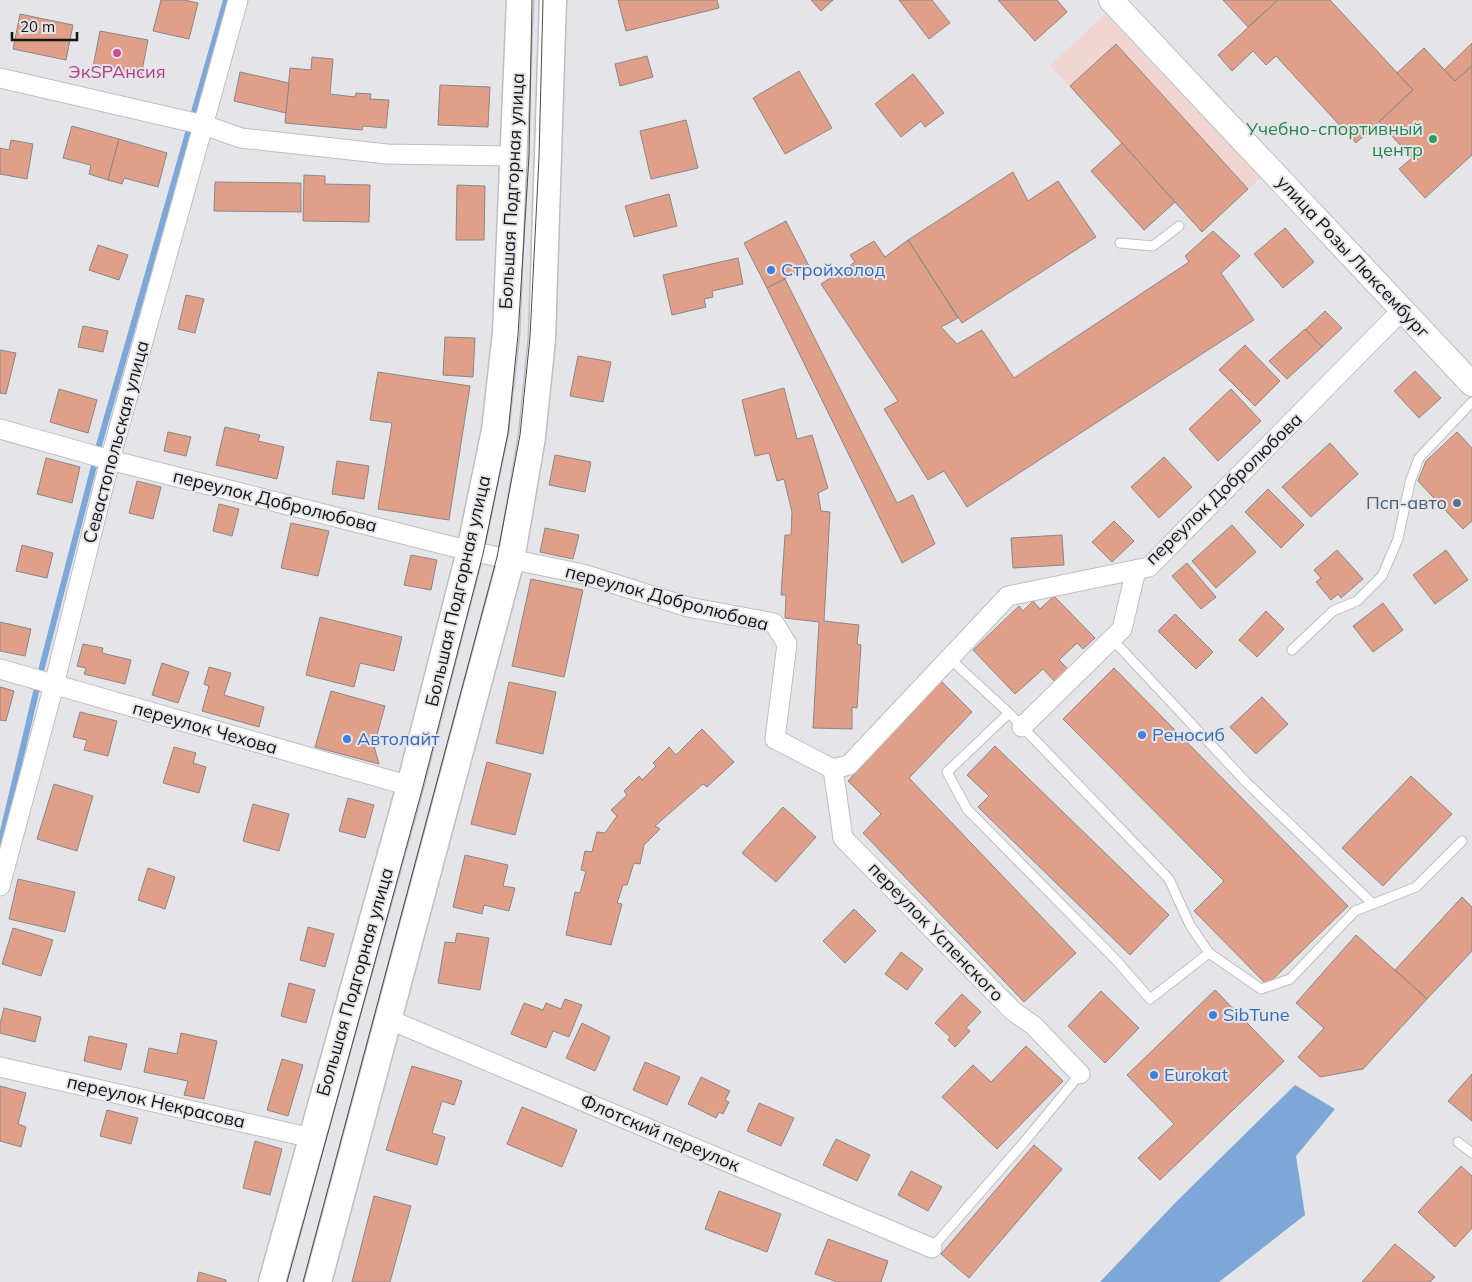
<svg xmlns="http://www.w3.org/2000/svg" width="1472" height="1282" viewBox="0 0 1472 1282" font-family="Mulish,sans-serif">
<style>
.commercial{fill:#f0d5d1}
.water{fill:#7ca7d6}
.lines{fill:none;stroke-linecap:round;stroke-linejoin:round}
.stream{stroke:#7ca7d6;stroke-width:6}
.building{fill:#df9f88;stroke:#8b8786}
.service-casing{stroke:#bebec2;stroke-width:11}
.minor-casing{stroke:#bebec2;stroke-width:21}
.tertiary-casing{stroke:#bebec2;stroke-width:26}
.secondary-casing{stroke:#bebec2;stroke-width:29}
.service{stroke:#fff;stroke-width:9}
.minor{stroke:#fff;stroke-width:19}
.tertiary{stroke:#fff;stroke-width:24}
.secondary{stroke:#fff;stroke-width:26}
.tram{stroke:#4a4a4c;stroke-width:1}
.hotel-dot{fill:#d1479c;stroke:#e5e5e9;stroke-width:2}
.leisure-dot{fill:#2e9e5b;stroke:#e5e5e9;stroke-width:2}
.shop-dot{fill:#3f7fe0;stroke:#e5e5e9;stroke-width:2}
.service-dot{fill:#5c6f8a;stroke:#e5e5e9;stroke-width:2}
.labels{text-anchor:middle;stroke-width:4;stroke-linejoin:round;paint-order:stroke}
.hotel-label{font-size:18px;fill:#b23c85;stroke:#e5e5e9}
.leisure-label{font-size:18px;fill:#27864d;stroke:#e5e5e9;text-anchor:end}
.street-label{font-size:18px;fill:#131314;stroke:#e5e5e9}
.shop-label{font-size:18px;fill:#366cbe;stroke:#e5e5e9;text-anchor:start}
.service-label{font-size:18px;fill:#4e5e75;stroke:#e5e5e9;text-anchor:end}
</style>
<rect width="100%" height="100%" fill="#e5e5e9"/>
<polygon class="commercial" points="1105,14 1261,178 1202,232 1175,202 1144,230 1091,171 1122,143 1050,66"/>
<polygon class="water" points="1295,1085 1335,1109 1296,1156 1305,1215 1219,1282 1100,1282 1177,1201"/>
<g class="lines">
<g class="stream">
<polyline points="99,445 226,0"/>
<polyline points="0,844 42,667 94,466"/>
</g>
</g>
<g class="building">
<polygon points="161,0 184,0 198,3 189,39 153,31"/>
<polygon points="618,0 717,0 719,8 626,31"/>
<polygon points="811,0 833,0 821,11"/>
<polygon points="899,0 932,0 950,23 929,39"/>
<polygon points="998,0 1057,0 1067,12 1035,41"/>
<polygon points="1223,0 1278,0 1248,27"/>
<polygon points="1278,0 1330,0 1413,90 1356,143 1276,56 1266,65 1253,51 1232,71 1218,55"/>
<polygon points="20,14 73,25 66,60 13,49"/>
<polygon points="100,31 148,40 141,76 93,67"/>
<polygon points="1472,43 1472,66 1455,81 1444,70"/>
<polygon points="1116,44 1248,189 1202,232 1070,86"/>
<polygon points="1424,48 1455,81 1472,66 1472,155 1425,198 1399,169 1412,158 1379,122 1413,90 1397,73"/>
<polygon points="647,56 653,77 620,86 615,64"/>
<polygon points="312,57 333,59 330,94 355,97 356,93 371,94 370,99 389,100 386,128 363,126 362,130 285,123 290,68 311,70"/>
<polygon points="799,71 832,128 785,154 753,98"/>
<polygon points="240,72 289,83 286,113 234,101"/>
<polygon points="913,74 944,113 925,127 921,121 901,137 875,104"/>
<polygon points="440,85 490,87 488,127 438,125"/>
<polygon points="686,120 698,168 651,179 640,131"/>
<polygon points="72,126 119,139 108,180 89,174 91,165 63,158"/>
<polygon points="119,139 167,153 158,187 124,178 122,184 108,180"/>
<polygon points="11,140 33,144 27,179 0,174 0,148 9,150"/>
<polygon points="1122,143 1175,202 1144,230 1091,171"/>
<polygon points="1013,172 1028,201 1058,181 1096,237 962,323 908,240"/>
<polygon points="304,175 325,176 325,184 370,185 369,222 303,221"/>
<polygon points="215,182 301,183 301,212 214,211"/>
<polygon points="457,185 485,186 484,240 456,240"/>
<polygon points="669,194 677,226 634,237 625,206"/>
<polygon points="786,221 809,266 767,288 744,243"/>
<polygon points="1285,228 1314,262 1283,288 1254,254"/>
<polygon points="1213,231 1240,256 1221,273 1254,320 967,507 944,471 928,480 884,409 898,401 821,284 855,262 850,255 874,241 885,257 908,240 958,318 941,327 957,344 982,330 1014,378 1189,262 1185,256"/>
<polygon points="98,245 128,255 119,280 89,270"/>
<polygon points="738,258 743,284 712,291 713,297 704,299 706,307 672,315 663,275"/>
<polygon points="785,279 897,503 913,495 935,544 902,563 767,288"/>
<polygon points="186,295 204,299 195,333 178,329"/>
<polygon points="1325,311 1342,328 1322,347 1305,330"/>
<polygon points="83,326 108,331 103,352 78,347"/>
<polygon points="1305,329 1322,347 1287,379 1269,361"/>
<polygon points="445,337 475,338 473,377 443,375"/>
<polygon points="1245,345 1280,381 1255,406 1219,370"/>
<polygon points="0,350 16,353 6,394 0,393"/>
<polygon points="578,356 611,362 603,402 570,396"/>
<polygon points="1415,371 1441,398 1419,418 1394,391"/>
<polygon points="378,372 470,386 449,520 378,509 392,423 370,420"/>
<polygon points="784,388 797,439 812,435 828,488 818,493 821,511 830,512 824,621 859,625 857,644 861,645 857,708 852,707 852,729 813,728 819,622 785,618 786,595 781,595 785,535 791,535 792,512 784,479 777,481 769,453 755,456 742,400"/>
<polygon points="59,389 97,400 88,433 50,422"/>
<polygon points="1231,389 1261,421 1218,461 1189,429"/>
<polygon points="225,427 260,435 258,441 284,447 277,479 216,465"/>
<polygon points="168,432 191,437 186,456 164,451"/>
<polygon points="1457,432 1472,448 1472,521 1463,529 1418,481 1426,461"/>
<polygon points="1330,443 1358,474 1311,517 1282,487"/>
<polygon points="555,455 591,462 585,492 549,485"/>
<polygon points="1164,457 1192,487 1159,518 1131,487"/>
<polygon points="46,458 80,467 72,503 37,494"/>
<polygon points="337,461 369,466 364,499 332,494"/>
<polygon points="137,481 161,487 153,519 129,513"/>
<polygon points="1268,489 1304,525 1281,548 1245,512"/>
<polygon points="219,504 239,509 232,536 213,531"/>
<polygon points="1114,521 1134,541 1112,562 1092,542"/>
<polygon points="291,523 329,531 318,576 281,568"/>
<polygon points="1232,525 1256,552 1216,588 1192,561"/>
<polygon points="545,528 579,535 573,559 540,552"/>
<polygon points="1062,535 1064,565 1013,568 1011,538"/>
<polygon points="22,545 53,553 47,578 16,571"/>
<polygon points="1337,550 1363,579 1341,598 1338,594 1331,600 1316,582 1321,578 1314,570"/>
<polygon points="1446,550 1468,580 1435,604 1413,575"/>
<polygon points="411,555 437,560 431,590 404,585"/>
<polygon points="1187,563 1216,597 1201,609 1172,576"/>
<polygon points="531,579 583,590 564,677 512,666"/>
<polygon points="1054,596 1095,638 1083,649 1077,643 1059,660 1068,669 1055,682 1043,669 1015,694 973,650 1019,606 1023,611 1033,601 1040,609"/>
<polygon points="1383,603 1403,630 1373,652 1353,626"/>
<polygon points="1266,611 1284,629 1257,657 1239,640"/>
<polygon points="1175,614 1213,652 1196,669 1158,631"/>
<polygon points="320,617 402,637 394,671 360,663 354,687 306,675"/>
<polygon points="0,622 31,629 25,656 0,651"/>
<polygon points="83,644 103,648 102,653 131,660 125,684 84,674 86,668 77,666"/>
<polygon points="162,663 189,672 178,703 152,695"/>
<polygon points="209,667 231,673 224,695 264,707 259,727 202,711 209,686 204,684"/>
<polygon points="1114,668 1348,906 1267,985 1194,911 1224,881 1063,719"/>
<polygon points="940,680 972,712 909,778 1076,953 1024,1002 863,833 881,814 848,781"/>
<polygon points="509,682 556,692 543,754 496,743"/>
<polygon points="0,687 14,691 6,721 0,720"/>
<polygon points="331,691 385,706 374,746 379,764 315,747"/>
<polygon points="1262,697 1288,724 1256,754 1230,727"/>
<polygon points="80,712 117,721 108,756 84,750 87,740 73,737"/>
<polygon points="702,729 734,762 707,787 703,784 655,826 660,829 644,845 640,864 634,863 627,885 623,885 617,903 622,904 611,945 566,935 575,892 580,893 586,871 581,870 585,851 592,852 597,832 605,833 617,816 611,810 627,795 624,791 639,776 642,780 656,766 653,763 669,747 676,755"/>
<polygon points="995,746 1169,915 1130,955 978,807 989,796 967,775"/>
<polygon points="174,747 196,753 193,763 206,767 199,793 163,783"/>
<polygon points="487,762 531,774 515,835 471,824"/>
<polygon points="1411,776 1452,814 1383,886 1342,848"/>
<polygon points="54,784 93,796 77,851 37,839"/>
<polygon points="348,798 374,805 365,838 339,831"/>
<polygon points="253,804 289,814 279,851 243,841"/>
<polygon points="783,807 816,837 776,882 742,853"/>
<polygon points="465,855 508,865 503,886 515,888 509,911 484,905 482,914 453,907"/>
<polygon points="148,868 175,877 165,909 138,900"/>
<polygon points="18,879 75,892 65,932 9,919"/>
<polygon points="1462,897 1472,907 1472,951 1427,999 1395,970"/>
<polygon points="854,909 876,931 845,963 823,941"/>
<polygon points="308,927 334,934 325,967 300,960"/>
<polygon points="13,928 53,940 41,976 2,964"/>
<polygon points="457,933 489,938 480,990 438,983 445,942 455,943"/>
<polygon points="1356,935 1427,999 1363,1069 1320,1077 1298,1057 1324,1028 1296,1003"/>
<polygon points="901,952 923,969 907,990 885,974"/>
<polygon points="289,983 315,990 306,1023 281,1016"/>
<polygon points="1215,990 1284,1061 1160,1180 1138,1158 1174,1124 1127,1075"/>
<polygon points="1101,991 1139,1028 1105,1063 1068,1026"/>
<polygon points="962,994 981,1012 966,1028 970,1031 955,1047 948,1040 950,1037 935,1023"/>
<polygon points="565,999 582,1005 569,1037 553,1031 546,1048 511,1034 524,1003 543,1010 546,1003 561,1009"/>
<polygon points="4,1008 41,1017 35,1042 0,1033 0,1024"/>
<polygon points="582,1023 610,1037 595,1071 566,1058"/>
<polygon points="181,1033 217,1041 204,1099 184,1095 188,1081 144,1072 149,1048 177,1054"/>
<polygon points="89,1036 127,1044 121,1070 84,1061"/>
<polygon points="1026,1046 1063,1081 997,1149 942,1097 973,1065 991,1082"/>
<polygon points="282,1059 303,1065 288,1116 267,1110"/>
<polygon points="645,1062 680,1077 667,1105 633,1090"/>
<polygon points="412,1066 462,1081 454,1105 442,1101 432,1133 445,1137 437,1165 386,1150"/>
<polygon points="1472,1074 1472,1121 1448,1101"/>
<polygon points="701,1077 730,1091 725,1100 729,1102 723,1114 719,1112 716,1118 688,1104"/>
<polygon points="0,1086 26,1093 18,1124 26,1127 21,1147 0,1141"/>
<polygon points="759,1103 794,1118 781,1146 747,1131"/>
<polygon points="522,1107 577,1130 562,1167 507,1144"/>
<polygon points="107,1110 138,1118 131,1144 100,1136"/>
<polygon points="836,1139 870,1155 857,1181 823,1165"/>
<polygon points="255,1141 282,1149 270,1195 243,1188"/>
<polygon points="1034,1145 1062,1169 969,1278 941,1254"/>
<polygon points="1461,1166 1472,1176 1472,1228 1455,1247 1418,1212"/>
<polygon points="911,1171 942,1187 928,1211 898,1195"/>
<polygon points="719,1191 781,1214 767,1252 705,1229"/>
<polygon points="374,1196 411,1206 390,1282 352,1282"/>
<polygon points="828,1239 888,1261 881,1282 837,1282 815,1274"/>
<polygon points="1395,1244 1435,1277 1430,1282 1362,1282"/>
<polygon points="199,1272 226,1280 226,1282 197,1282"/>
</g>
<g class="lines">
<defs>
<g id="service">
<polyline points="1120,243 1153,246 1179,226"/>
<polyline points="1112,639 1246,782 1373,904"/>
<polyline points="1292,650 1333,611 1357,601 1382,576 1398,539 1410,482 1419,458 1472,402"/>
<polyline points="949,658 1009,713 947,772 967,809 1116,960 1150,999 1209,953 1190,925 1169,879 1009,713"/>
<polyline points="1209,953 1261,989 1290,979 1355,911 1416,887 1462,841"/>
<polyline points="1458,1142 1472,1153"/>
<polyline points="932,1248 1026,1140 1080,1074"/>
</g>
<g id="minor">
<polyline points="0,78 204,125 241,138 387,154 514,156"/>
<polyline points="0,429 110,460 470,551 583,574 688,607 774,623 787,644 775,739 833,769 849,765 1008,596 1149,567 1403,309"/>
<polyline points="0,669 410,786"/>
<polyline points="1022,727 1122,629 1136,570"/>
<polyline points="833,769 843,838 1013,1011 1034,1026 1080,1074"/>
<polyline points="0,886 54,685 110,460 238,0"/>
<polyline points="388,1019 932,1248"/>
<polyline points="0,1067 312,1138"/>
</g>
<polyline id="tertiary" points="1111,0 1472,384"/>
<g id="secondary">
<polyline points="272,1282 410,786 470,551 495,430 506,333 520,0"/>
<polyline points="318,1282 511,560 532,437 542,339 553,0"/>
</g>
</defs>
<use href="#service" class="service-casing"/>
<use href="#minor" class="minor-casing"/>
<use href="#tertiary" class="tertiary-casing"/>
<use href="#secondary" class="secondary-casing"/>
<use href="#service" class="service"/>
<use href="#minor" class="minor"/>
<use href="#tertiary" class="tertiary"/>
<use href="#secondary" class="secondary"/>
<g class="tram">
<polyline points="287,1282 422,790 483,554 508,433 518,335 529,156 532,0"/>
<polyline points="303,1282 497,557 520,435 530,337 539,157 543,0"/>
</g>
</g>
<circle class="hotel-dot" cx="117" cy="53" r="5"/>
<circle class="leisure-dot" cx="1433" cy="139" r="5"/>
<g class="shop-dot">
<circle cx="771" cy="270" r="5"/>
<circle cx="1142" cy="735" r="5"/>
<circle cx="347" cy="739" r="5"/>
<circle cx="1213" cy="1015" r="5"/>
<circle cx="1154" cy="1075" r="5"/>
</g>
<circle class="service-dot" cx="1457" cy="503" r="5"/>
<g class="labels">
<g class="hotel-label">
<text x="117" y="78">ЭкSPAнсия</text>
</g>
<g class="leisure-label">
<text x="1423" y="135">Учебно-спортивный<tspan x="1423" dy="21">центр</tspan></text>
</g>
<g class="street-label">
<text transform="translate(512 191) rotate(-87)" y="6">Большая Подгорная улица</text>
<text transform="translate(1353 257) rotate(47)" y="6">улица Розы Люксембург</text>
<text transform="translate(116 442) rotate(-75)" y="6">Севастопольская улица</text>
<text transform="translate(1224 489) rotate(-44)" y="6">переулок Добролюбова</text>
<text transform="translate(275 501) rotate(14)" y="6">переулок Добролюбова</text>
<text transform="translate(458 591) rotate(-77)" y="6">Большая Подгорная улица</text>
<text transform="translate(667 598) rotate(15)" y="6">переулок Добролюбова</text>
<text transform="translate(205 728) rotate(16)" y="6">переулок Чехова</text>
<text transform="translate(936 932) rotate(46)" y="6">переулок Успенского</text>
<text transform="translate(355 982) rotate(-74)" y="6">Большая Подгорная улица</text>
<text transform="translate(156 1102) rotate(13)" y="6">переулок Некрасова</text>
<text transform="translate(660 1133) rotate(23)" y="6">Флотский переулок</text>
</g>
<g class="shop-label">
<text x="781" y="276">Стройхолод</text>
<text x="1152" y="741">Реносиб</text>
<text x="357" y="745">Автолайт</text>
<text x="1223" y="1021">SibTune</text>
<text x="1164" y="1081">Eurokat</text>
</g>
<g class="service-label">
<text x="1447" y="509">Псп-авто</text>
</g>
</g>
<path d="M12 32v8h65v-8" fill="none" stroke="#131314" stroke-width="2.5"/>
<text x="20" y="32" font-size="15" fill="#131314" stroke="#e5e5e9" stroke-width="4" paint-order="stroke">20 m</text>
</svg>
